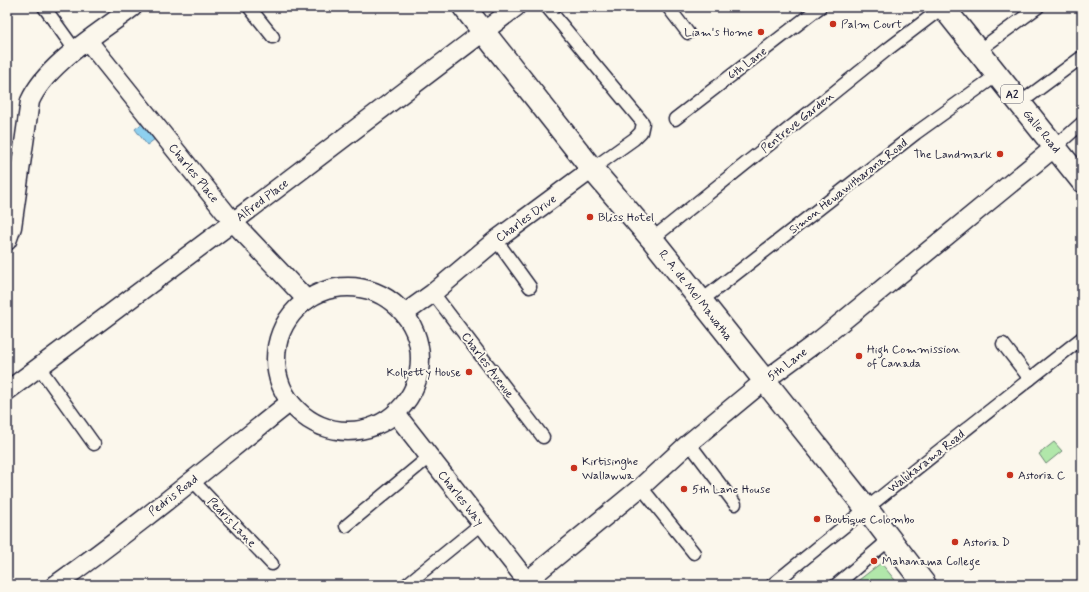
<svg xmlns="http://www.w3.org/2000/svg" width="1089" height="592" viewBox="0 0 1089 592" font-family="Mynerve,sans-serif">
<style>
.green{fill:#b1e7aa;stroke:#6a8472}
.water{fill:#8ed0ef;stroke:#638aa7}
.lines{fill:none;stroke-linecap:round;stroke-linejoin:round}
.street-casing{stroke:#22223b;stroke-width:15}
.secondary-casing{stroke:#22223b;stroke-width:21}
.highway-casing{stroke:#22223b;stroke-width:25}
.street{stroke:#fbf7ec;stroke-width:12}
.secondary{stroke:#fbf7ec;stroke-width:18}
.highway{stroke:#fbf7ec;stroke-width:22}
.poi-dot{fill:#c8321e;stroke:#fbf7ec;stroke-width:1.5}
.labels{text-anchor:middle;stroke-width:4;stroke-linejoin:round;paint-order:stroke}
.shield{fill:#fbf7ec;stroke:#636270;stroke-width:1}
.shield-label{font-size:11px;font-weight:bold;fill:#22223b}
.poi-label{font-size:12px;fill:#22223b;stroke:#fbf7ec;text-anchor:start}
.street-label{font-size:12px;fill:#22223b;stroke:#fbf7ec}
</style>
<rect width="100%" height="100%" fill="#fbf7ec"/>
<filter id="ink" filterUnits="userSpaceOnUse"><feTurbulence type="fractalNoise" baseFrequency=".025" numOctaves="2"/><feDisplacementMap in="SourceGraphic" scale="8" xChannelSelector="R" yChannelSelector="G"/><feConvolveMatrix kernelMatrix="1 2 1 2 8 2 1 2 1" color-interpolation-filters="sRGB"/></filter>
<g filter="url(#ink)">
<g class="green">
<polygon points="1054,442 1062,451 1046,464 1039,454"/>
<polygon points="881,563 899,585 831,585 846,573 855,583"/>
</g>
<polygon class="water" points="143,123 155,139 147,145 135,129"/>
<g class="lines">
<defs>
<g id="street">
<polyline points="44,7 75,50"/>
<polyline points="249,7 273,37"/>
<polyline points="547,7 643,123 641,132 634,139 592,169"/>
<polyline points="668,7 688,33"/>
<polyline points="978,51 1038,7"/>
<polyline points="1020,103 1082,57"/>
<polyline points="675,119 820,7"/>
<polyline points="1055,147 1082,123"/>
<polyline points="652,239 888,49 943,7"/>
<polyline points="496,240 530,287"/>
<polyline points="433,293 543,437"/>
<polyline points="701,301 916,133 997,75"/>
<polyline points="1003,344 1030,379"/>
<polyline points="39,367 94,444"/>
<polyline points="689,443 735,504"/>
<polyline points="192,480 272,564"/>
<polyline points="641,487 694,553"/>
<polyline points="346,526 429,457"/>
<polyline points="406,585 481,524"/>
<path d="M 772,585 C 874,501 978,420 1082,338"/>
<polyline points="836,585 890,539"/>
</g>
<g id="secondary">
<polyline points="88,41 233,222 307,300"/>
<path d="M 7,241 L 12,227 L 30,101 C 47,63 101,32 133,7"/>
<circle cx="348" cy="359" r="72"/>
<polyline points="405,313 433,293 496,240 592,169"/>
<polyline points="7,391 233,222 516,7"/>
<polyline points="396,414 527,581"/>
<path d="M 55,585 C 136,528 212,464 289,403"/>
<polyline points="522,585 641,487 689,443 764,381 821,339 1055,147"/>
</g>
<g id="highway">
<polyline points="464,7 592,169 652,239 866,508 925,585"/>
<polyline points="943,7 1082,181"/>
</g>
</defs>
<use href="#street" class="street-casing"/>
<use href="#secondary" class="secondary-casing"/>
<use href="#highway" class="highway-casing"/>
<use href="#street" class="street"/>
<use href="#secondary" class="secondary"/>
<use href="#highway" class="highway"/>
</g>
</g>
<g class="poi-dot">
<circle cx="833" cy="24" r="4"/>
<circle cx="761" cy="32" r="4"/>
<circle cx="1000" cy="154" r="4"/>
<circle cx="590" cy="217" r="4"/>
<circle cx="859" cy="356" r="4"/>
<circle cx="469" cy="372" r="4"/>
<circle cx="574" cy="468" r="4"/>
<circle cx="1010" cy="475" r="4"/>
<circle cx="684" cy="489" r="4"/>
<circle cx="817" cy="519" r="4"/>
<circle cx="955" cy="542" r="4"/>
<circle cx="874" cy="561" r="4"/>
</g>
<g class="labels">
<rect class="shield" x="1001" y="85" width="22" height="18" rx="3"/>
<g class="shield-label">
<text x="1012" y="98">A2</text>
</g>
<g class="poi-label">
<text x="841" y="28">Palm Court</text>
<text x="753" y="36" text-anchor="end">Liam's Home</text>
<text x="992" y="158" text-anchor="end">The Landmark</text>
<text x="598" y="221">Bliss Hotel</text>
<text x="867" y="353">High Commission<tspan x="867" dy="14">of Canada</tspan></text>
<text x="461" y="376" text-anchor="end">Kolpetty House</text>
<text x="582" y="465">Kirtisinghe<tspan x="582" dy="14">Wallawwa</tspan></text>
<text x="1018" y="479">Astoria C</text>
<text x="692" y="493">5th Lane House</text>
<text x="825" y="523">Boutique Colombo</text>
<text x="963" y="546">Astoria D</text>
<text x="882" y="565">Mahanama College</text>
</g>
<g class="street-label">
<text transform="translate(747 63) rotate(-37)" y="4">6th Lane</text>
<text transform="translate(797 122) rotate(-39)" y="4">Pentreve Garden</text>
<text transform="translate(1042 131) rotate(51)" y="4">Galle Road</text>
<text transform="translate(194 173) rotate(51)" y="4">Charles Place</text>
<text transform="translate(848 186) rotate(-38)" y="4">Simon Hewawitharana Road</text>
<text transform="translate(262 200) rotate(-37)" y="4">Alfred Place</text>
<text transform="translate(526 218) rotate(-36)" y="4">Charles Drive</text>
<text transform="translate(696 295) rotate(52)" y="4">R. A. de Mel Mawatha</text>
<text transform="translate(787 364) rotate(-37)" y="4">5th Lane</text>
<text transform="translate(488 365) rotate(53)" y="4">Charles Avenue</text>
<text transform="translate(926 461) rotate(-38)" y="4">Walukarama Road</text>
<text transform="translate(173 495) rotate(-38)" y="4">Pedris Road</text>
<text transform="translate(461 498) rotate(52)" y="4">Charles Way</text>
<text transform="translate(232 522) rotate(46)" y="4">Pedris Lane</text>
</g>
</g>
<rect width="1089" height="592" fill="none" stroke="#fbf7ec" stroke-width="24"/>
<rect x="12" y="12" width="1065" height="568" fill="none" stroke="#22223b" stroke-width="1.5" filter="url(#ink)"/>
</svg>
